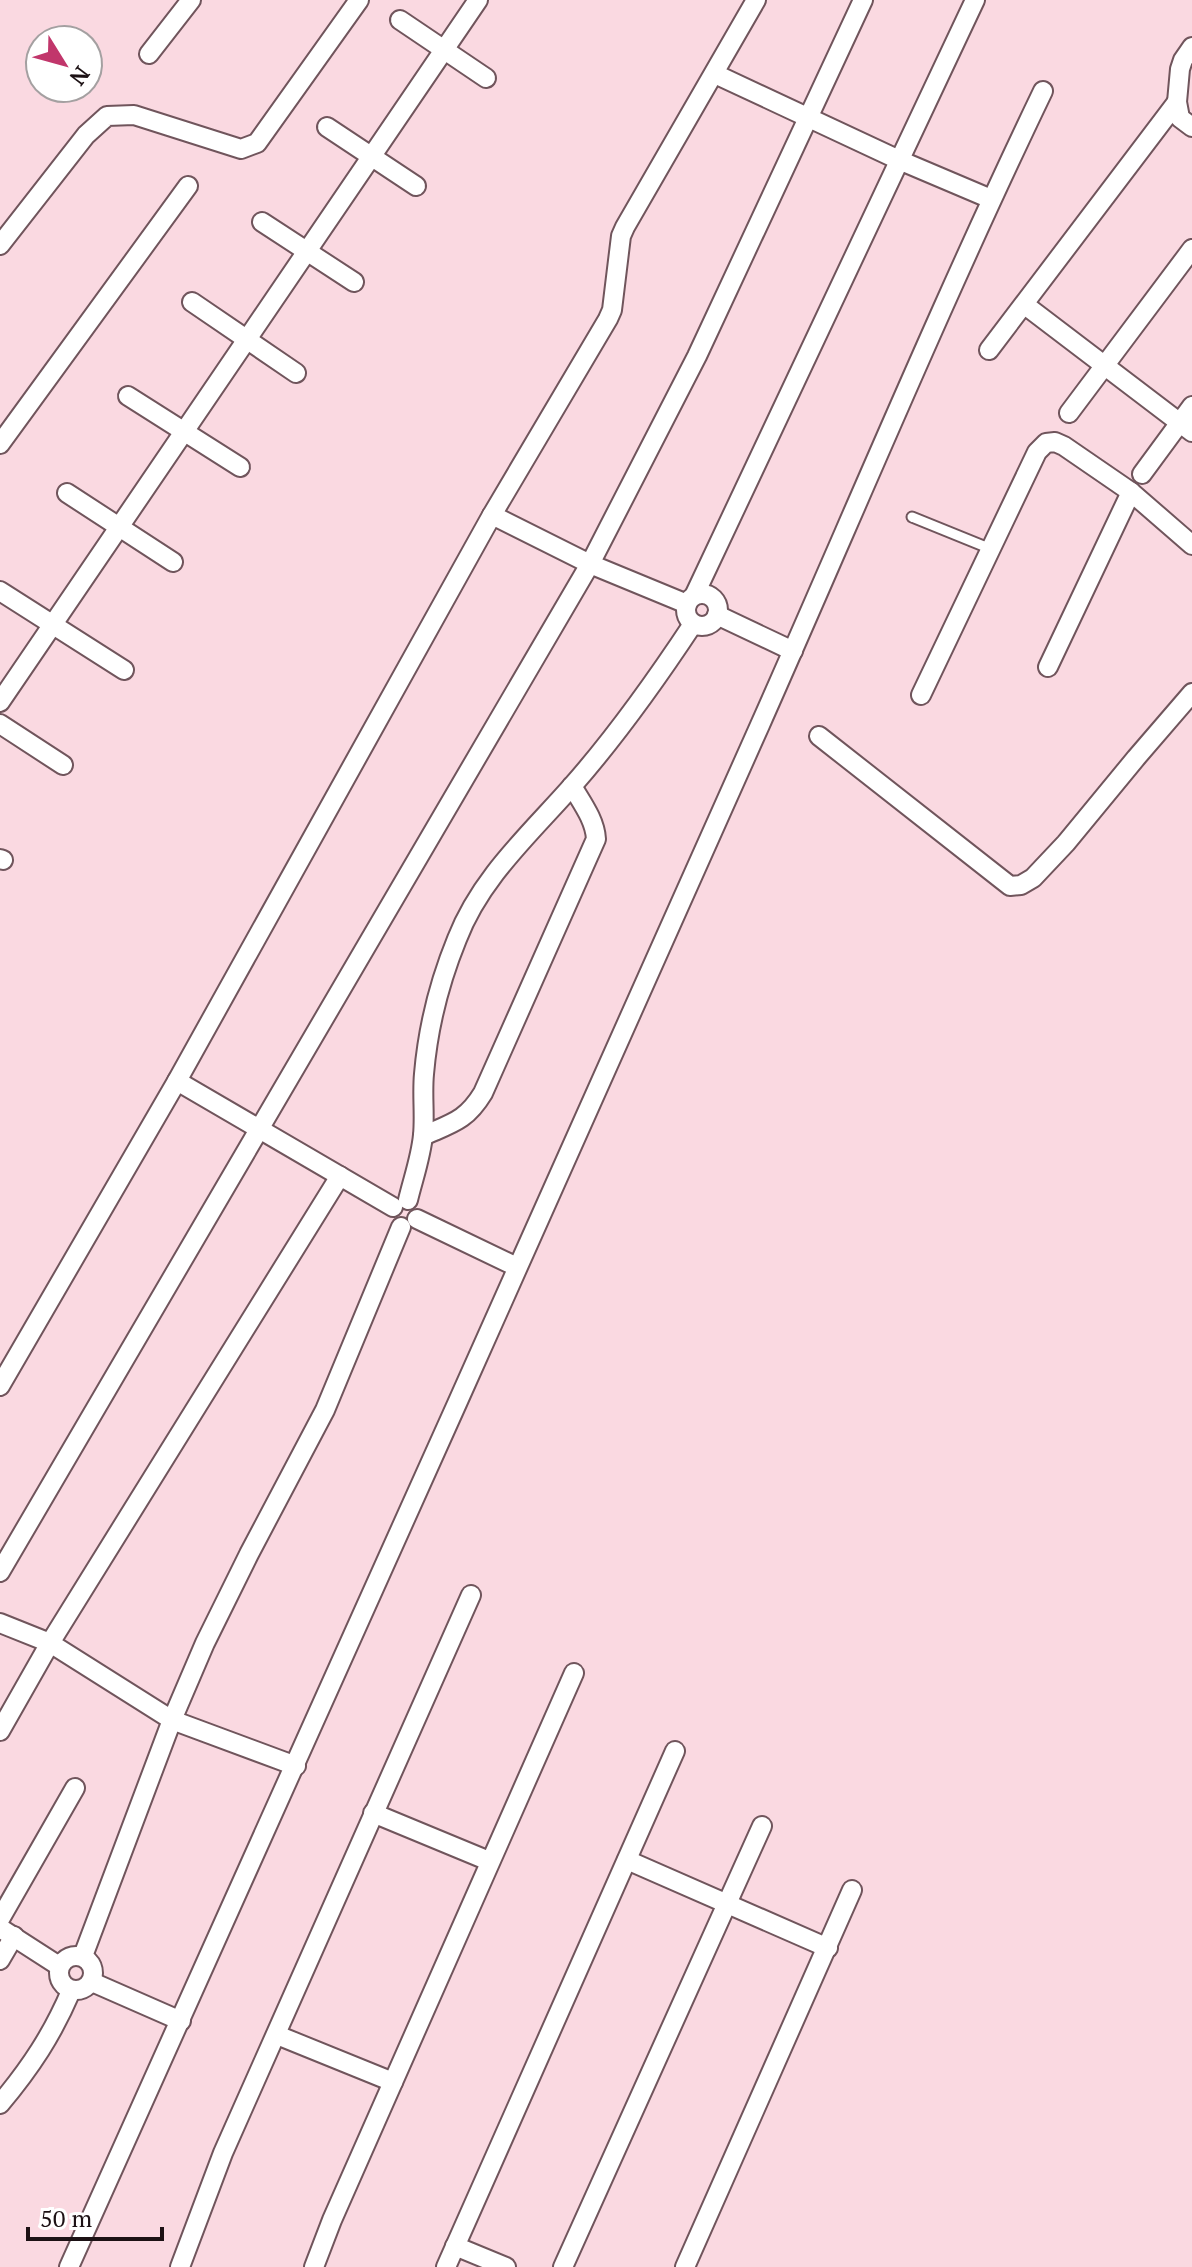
<svg xmlns="http://www.w3.org/2000/svg" width="1192" height="2267" viewBox="0 0 1192 2267" font-family="'PT Serif',serif">
<style>
.lines{fill:none;stroke-linecap:round;stroke-linejoin:round}
.lane-casing{stroke:#70555c;stroke-width:13}
.street-casing{stroke:#70555c;stroke-width:22}
.lane{stroke:#fff;stroke-width:9}
.street{stroke:#fff;stroke-width:18}
</style>
<rect width="100%" height="100%" fill="#fad9e1"/>
<g class="lines">
<defs>
<polyline id="lane" points="912,517 991,549"/>
<g id="street">
<polyline points="400,20 486,78"/>
<polyline points="1192,47 1183,60 1180,69 1177,102 1180,118 1192,127"/>
<polyline points="149,54 191,0"/>
<polyline points="715,74 899,160 991,199"/>
<polyline points="327,127 416,186"/>
<polyline points="262,222 354,282"/>
<polyline points="0,245 86,135 107,116 134,115 241,149 257,143 359,0"/>
<polyline points="192,302 296,373"/>
<polyline points="1025,305 1192,432"/>
<polyline points="989,350 1177,102"/>
<polyline points="128,396 240,467"/>
<polyline points="1069,413 1192,249"/>
<polyline points="0,444 188,186"/>
<polyline points="1142,474 1192,406"/>
<polyline points="67,493 173,562"/>
<polyline points="492,515 608,319 612,310 621,236 625,227 756,0"/>
<polyline points="0,591 124,670"/>
<circle cx="702" cy="610" r="16"/>
<polyline points="695,594 975,0"/>
<polyline points="717,615 793,651"/>
<polyline points="1048,667 1131,492"/>
<polyline points="921,695 1037,452 1046,443 1055,442 1064,446 1131,492 1192,545"/>
<polyline points="0,702 478,0"/>
<polyline points="0,724 63,765"/>
<polyline points="819,736 1010,886 1021,885 1033,878 1066,843 1136,758 1192,693"/>
<polyline points="0,859 3,860"/>
<polyline points="177,1081 393,1207"/>
<path d="M 423,1136 C 452,1123 466,1121 483,1093 L 596,839 C 595,820 582,803 572,786"/>
<path d="M 408,1200 C 413,1179 421,1157 423,1135 C 425,1115 422,1094 424,1074 C 428,1027 439,983 457,939 C 481,877 530,834 573,785 C 617,735 656,680 693,624"/>
<polyline points="417,1219 517,1267"/>
<polyline points="0,1386 177,1081 492,515 590,564 687,604"/>
<polyline points="0,1572 590,564 697,356 863,0"/>
<polyline points="0,1623 50,1643 172,1720 296,1766"/>
<polyline points="0,1731 50,1643 340,1176"/>
<polyline points="373,1813 489,1861"/>
<polyline points="627,1860 828,1948"/>
<polyline points="0,1919 75,1788"/>
<polyline points="0,1928 59,1966"/>
<circle cx="76" cy="1973" r="17"/>
<polyline points="83,1956 172,1720 205,1643 249,1554 325,1410 401,1227"/>
<polyline points="0,1960 14,1936"/>
<polyline points="92,1982 181,2021"/>
<polyline points="277,2035 393,2082"/>
<path d="M 0,2104 C 31,2067 52,2035 71,1991"/>
<polyline points="455,2246 506,2267"/>
<path d="M 69,2267 C 303,1754 529,1239 760,725 C 854,513 943,299 1043,91"/>
<polyline points="180,2267 223,2153 471,1595"/>
<polyline points="314,2267 332,2220 574,1673"/>
<polyline points="446,2267 675,1751"/>
<polyline points="563,2267 762,1826"/>
<polyline points="685,2267 852,1890"/>
</g>
</defs>
<use href="#lane" class="lane-casing"/>
<use href="#street" class="street-casing"/>
<use href="#lane" class="lane"/>
<use href="#street" class="street"/>
</g>
<g transform="translate(64 64) rotate(127)"><circle r="38" fill="#ffffff" stroke="#a4a0a1" stroke-width="2"/>
<path d="M0-6L14 30L0 20L-14 30Z" fill="#c1366b"/>
<text y="-12" font-size="22" font-weight="bold" text-anchor="middle" fill="#1c1114">N</text>
</g>
<path d="M28 2227v12h134v-12" fill="none" stroke="#1c1114" stroke-width="4"/>
<text x="40" y="2227" font-size="24" fill="#1c1114" stroke="#ffffff" stroke-width="6" paint-order="stroke">50 m</text>
</svg>
